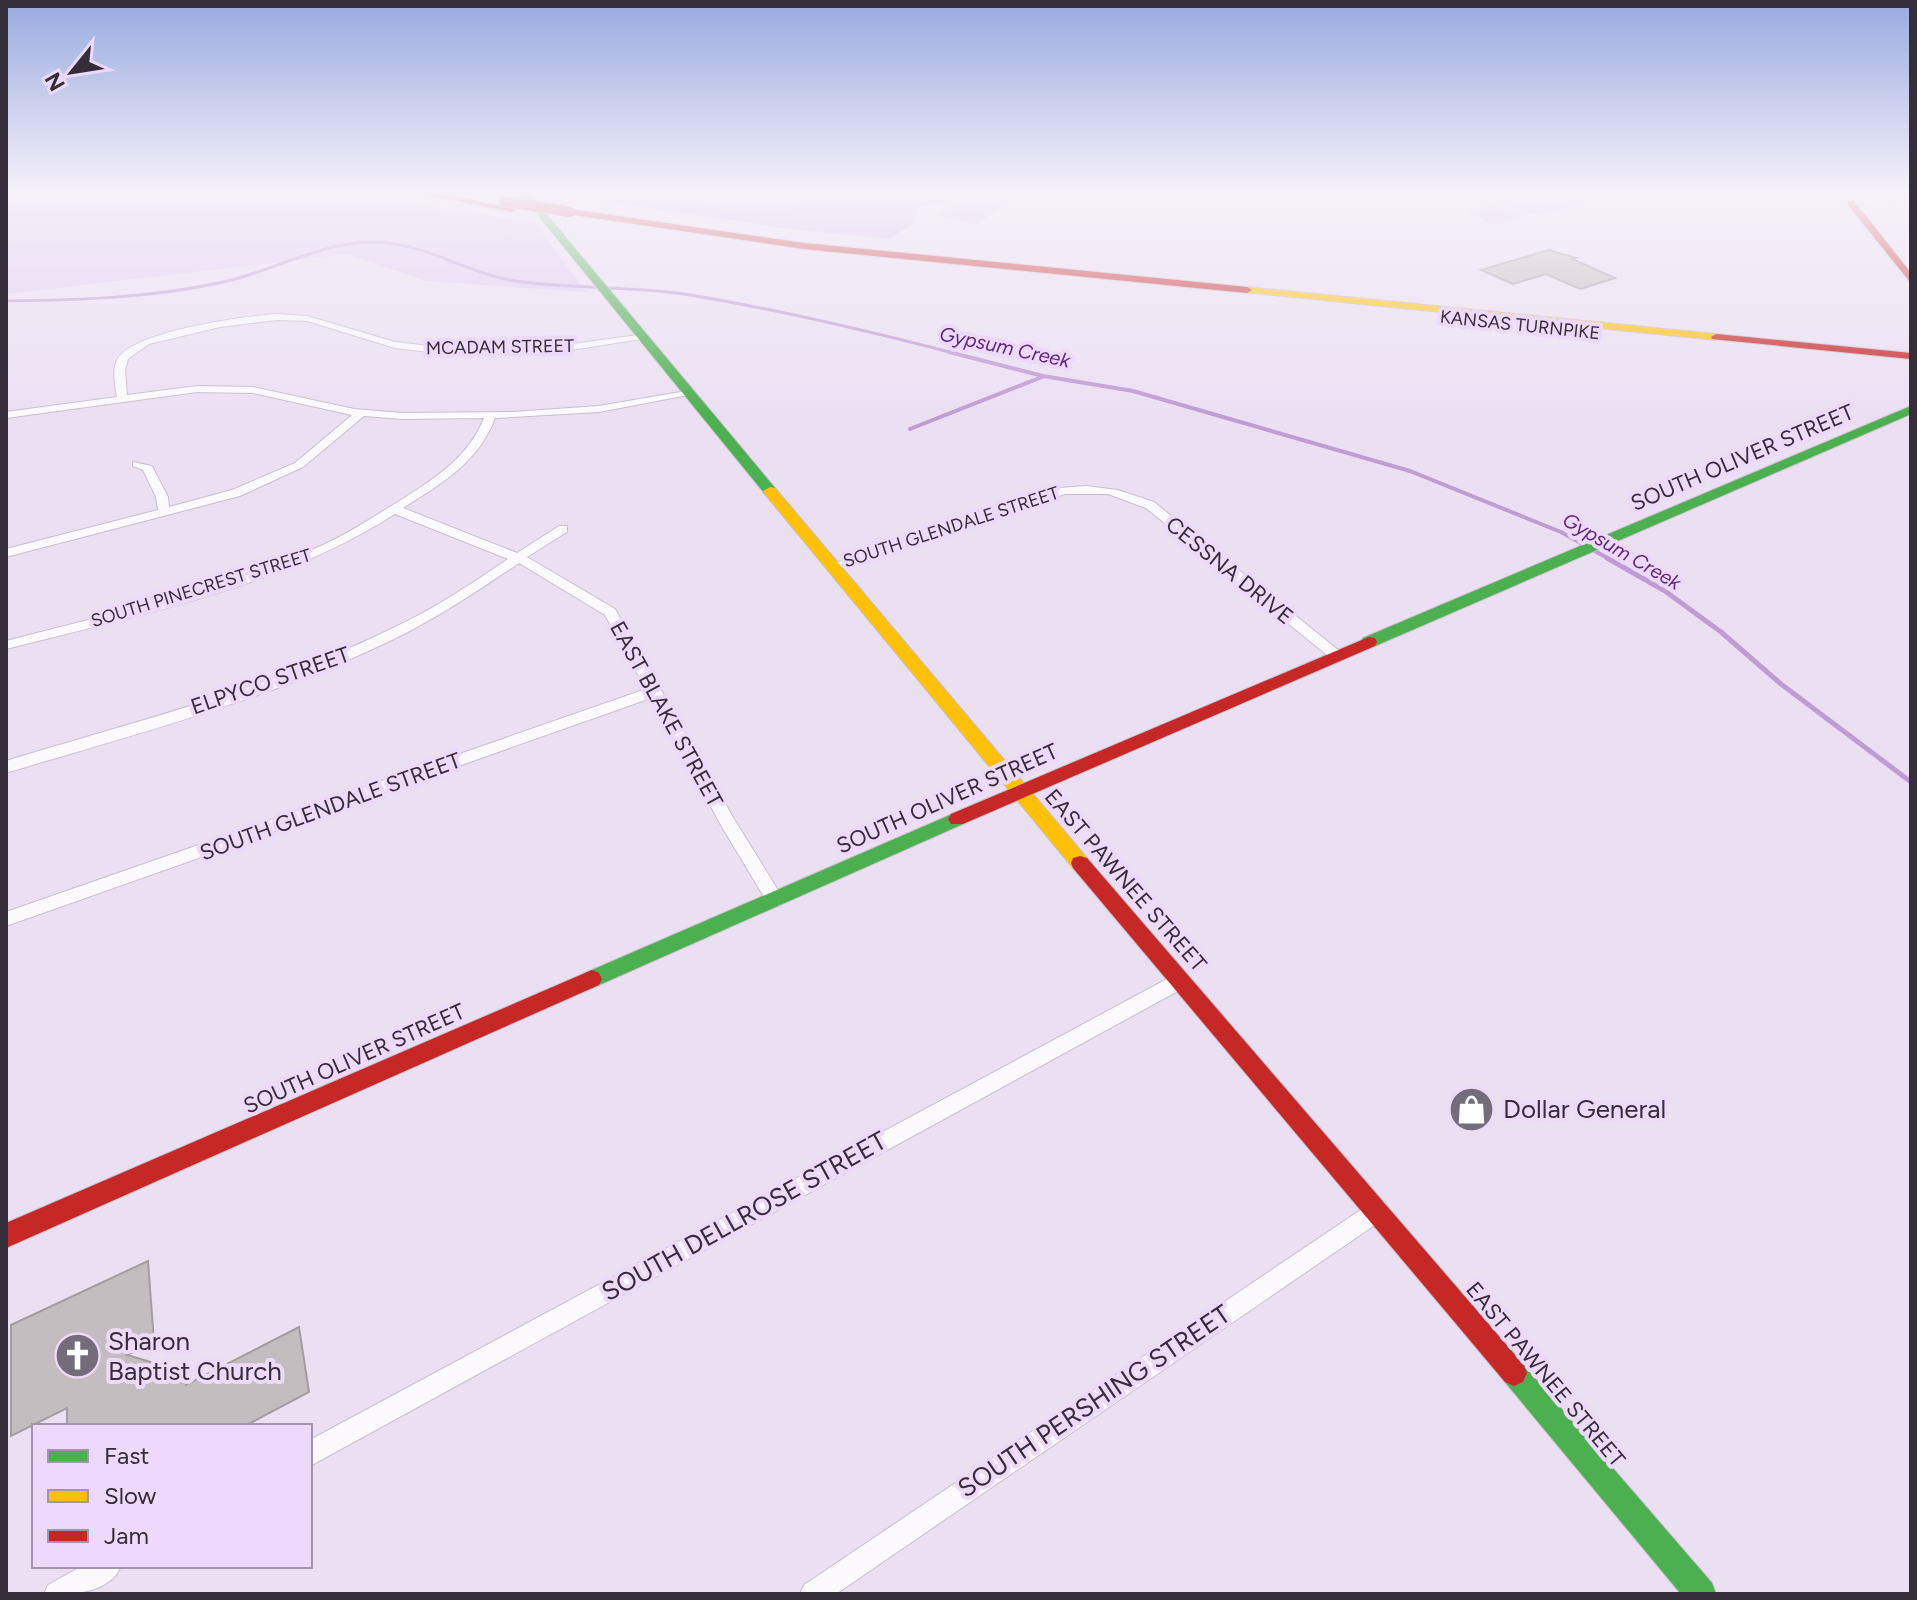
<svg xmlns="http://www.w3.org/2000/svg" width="1917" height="1600" viewBox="0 0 1917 1600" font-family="Figtree,sans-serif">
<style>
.green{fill:#e0cbee}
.forest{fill:#dabced}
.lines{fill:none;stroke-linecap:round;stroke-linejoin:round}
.stream-far2{stroke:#c09cd5;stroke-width:3}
.stream-far1{stroke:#c09cd5;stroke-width:4}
.stream{stroke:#c09cd5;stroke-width:5}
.building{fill:#c4bdbf;stroke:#a49da0;stroke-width:2}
.street-casing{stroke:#c8bfcd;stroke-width:2}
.fast-casing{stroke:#c8bfcd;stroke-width:2}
.slow-casing{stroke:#c8bfcd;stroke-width:2}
.jam-casing{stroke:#c8bfcd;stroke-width:2}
.street{fill:#fcfafd;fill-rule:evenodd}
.fast{fill:#4caf50;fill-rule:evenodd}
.slow{fill:#ffc107;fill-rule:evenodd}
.jam{fill:#c62828;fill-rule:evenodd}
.jam-bridge-casing{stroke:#bbb0c2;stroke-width:11;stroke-linecap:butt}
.jam-bridge{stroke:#c62828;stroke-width:10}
.labels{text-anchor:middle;stroke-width:8;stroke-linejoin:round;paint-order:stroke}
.far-street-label{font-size:18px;fill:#352d3a;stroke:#edd9f9}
.far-water-label{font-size:20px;font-style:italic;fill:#61277e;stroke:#edd9f9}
.street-label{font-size:22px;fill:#352d3a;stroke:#edd9f9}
.near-poi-label{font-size:26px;fill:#352d3a;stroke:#edd9f9;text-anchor:start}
.near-street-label{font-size:26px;fill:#352d3a;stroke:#edd9f9}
</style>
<rect width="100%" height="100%" fill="#ebe0f2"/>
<g class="green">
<polygon points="6,192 350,192 535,223 586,292 426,281 347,254 6,294"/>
<polygon points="706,192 845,192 818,196 775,217 687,202"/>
<polygon points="969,192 1027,192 975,225 936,215"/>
<path d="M 1494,192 L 1597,192 L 1598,199 C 1563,211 1519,229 1494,192 Z"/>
<polygon points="1493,204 1525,216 1496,225 1466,213"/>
</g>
<polygon class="forest" points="547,192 706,192 688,202 775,217 818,196 845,192 947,192 947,202 918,207 914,223 889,239 791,229 544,193"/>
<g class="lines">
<path class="stream-far2" d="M 6,301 C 79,300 151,298 223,282 C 279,270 327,237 387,243 C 430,247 467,272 509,280 C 568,290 630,285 690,295 C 780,310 869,331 957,354"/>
<g class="stream-far1">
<polyline points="949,352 1043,376 1133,391 1410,471 1561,532 1611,560"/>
<polyline points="910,429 1042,377"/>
</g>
<polyline class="stream" points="1607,558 1665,591 1721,632 1781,684 1911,782"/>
</g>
<g class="building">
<polygon points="1549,250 1576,258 1572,259 1615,278 1580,289 1546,274 1513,284 1481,270"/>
<polygon points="148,1261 154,1342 127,1355 185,1372 186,1385 299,1327 309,1392 245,1426 67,1426 67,1408 11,1436 11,1325"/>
</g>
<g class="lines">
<defs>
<g id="street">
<path d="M 1824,192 L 1869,200 L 1911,192 L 1911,195 C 1882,205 1852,210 1824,192 Z"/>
<path d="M 277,314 L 307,316 L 395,342 L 455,349 L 551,347 L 645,334 L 647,336 L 642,339 L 551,353 L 455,355 L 395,348 L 307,321 L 277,320 L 220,327 L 149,344 L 128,359 L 125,370 L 127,395 L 197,386 L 253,387 L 354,409 L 403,413 L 512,412 L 599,406 L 692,390 L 692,394 L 688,395 L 599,412 L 495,418 C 479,462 441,484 403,508 L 517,553 L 559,526 L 567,526 L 567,532 L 527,557 L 615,609 L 734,819 L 781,895 L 784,900 L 781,905 L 775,907 L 769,905 L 722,827 L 651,698 L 6,926 L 6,912 L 646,689 L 605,615 L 519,563 C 482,588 445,613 404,634 C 281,696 138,733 6,773 L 6,761 C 136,721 271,688 393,628 C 434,609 471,584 508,559 L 395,514 C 279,588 138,615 6,649 L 6,641 C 112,613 225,590 325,544 C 353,531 378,514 404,498 C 437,477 469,456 484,418 L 403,419 L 364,416 L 303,467 L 240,496 L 6,557 L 6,549 L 158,510 L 156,497 L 143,470 L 133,466 L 133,462 L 152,466 L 168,497 L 169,507 L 232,490 L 295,463 L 352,415 L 253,393 L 197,392 L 6,418 L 6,412 L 117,397 C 115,385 112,370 117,360 C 132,331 245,316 277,314 Z"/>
<polygon points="1086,486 1118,490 1154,502 1342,653 1344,656 1342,659 1332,659 1146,508 1108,494 1065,494 837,569 827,569 826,566 1059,488"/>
<polygon points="1180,972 1187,974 1189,980 1187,986 310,1466 310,1440"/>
<polygon points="1377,1199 1385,1202 1388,1210 1385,1218 836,1594 800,1594 804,1585"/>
<path d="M 82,1566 L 121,1566 C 109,1595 70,1594 44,1594 L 48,1585 Z"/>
</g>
<g id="fast">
<polygon points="519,192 528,192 775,488 775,494 765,494"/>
<polygon points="1911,406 1911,414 1375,646 1363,646 1361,642 1363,638"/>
<polygon points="957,812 963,814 966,819 963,824 599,985 592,988 585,985 582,979 585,973"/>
<polygon points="1514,1360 1523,1364 1712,1583 1716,1594 1681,1594 1505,1382 1501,1373 1505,1364"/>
</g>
<g id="slow">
<polygon points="1247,287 1716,334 1721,337 1716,340 1243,292 1243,288"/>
<polygon points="770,487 775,488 1087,858 1089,863 1087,868 1073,868 765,494 763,491"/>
</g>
<g id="jam">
<polygon points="412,192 431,192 516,209 512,212"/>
<polygon points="1848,201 1854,201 1911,273 1911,283 1848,205"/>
<polygon points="570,209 804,243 1247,287 1252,290 1247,293 804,249 567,214"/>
<polygon points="1716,334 1911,353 1911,359 1712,339 1711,337"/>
<polygon points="1369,637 1375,638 1377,642 1375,646 963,824 951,824 948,819 951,814"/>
<polygon points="1080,856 1087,858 1523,1364 1527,1373 1523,1382 1514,1386 1505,1382 1073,868 1071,863 1073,858"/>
<polygon points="592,970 599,973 602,979 599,985 6,1248 6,1223"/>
</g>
</defs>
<use href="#street" class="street-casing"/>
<use href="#fast" class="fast-casing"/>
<use href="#slow" class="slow-casing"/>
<use href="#jam" class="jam-casing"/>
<use href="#street" class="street"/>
<use href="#fast" class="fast"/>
<use href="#slow" class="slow"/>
<use href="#jam" class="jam"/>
<defs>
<polyline id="jam-bridge" points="504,201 570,212"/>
</defs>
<use href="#jam-bridge" class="jam-bridge-casing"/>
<use href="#jam-bridge" class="jam-bridge"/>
</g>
<linearGradient id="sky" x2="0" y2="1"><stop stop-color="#98aae0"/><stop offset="0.46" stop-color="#f6f1f9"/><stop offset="1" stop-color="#f6f1f9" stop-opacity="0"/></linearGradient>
<rect width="1917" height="416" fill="url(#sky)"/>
<defs>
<symbol id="shop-disc" viewBox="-11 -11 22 22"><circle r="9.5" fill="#756c7a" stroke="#edd9f9"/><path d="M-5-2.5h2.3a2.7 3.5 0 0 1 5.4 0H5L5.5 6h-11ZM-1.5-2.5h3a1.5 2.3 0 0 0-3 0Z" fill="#fff"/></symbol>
<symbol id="church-disc" viewBox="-11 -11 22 22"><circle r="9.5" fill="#756c7a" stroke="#edd9f9"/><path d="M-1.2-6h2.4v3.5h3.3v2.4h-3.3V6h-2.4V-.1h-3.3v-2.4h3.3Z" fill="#fff"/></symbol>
</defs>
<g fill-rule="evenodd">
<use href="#shop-disc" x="1446" y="1084" width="51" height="51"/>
<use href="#church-disc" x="52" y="1330" width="51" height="51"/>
</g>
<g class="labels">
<g class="far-street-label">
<text transform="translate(1520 325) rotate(6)" y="6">KANSAS TURNPIKE</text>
<text transform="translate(500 347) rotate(-1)" y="6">MCADAM STREET</text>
<text transform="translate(951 527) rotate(-18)" y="6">SOUTH GLENDALE STREET</text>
<text transform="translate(201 588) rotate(-17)" y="6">SOUTH PINECREST STREET</text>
</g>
<g class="far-water-label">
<text transform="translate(1005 347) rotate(12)" y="7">Gypsum Creek</text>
<text transform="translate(1622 551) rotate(30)" y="7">Gypsum Creek</text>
</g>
<g class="street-label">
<text transform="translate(1742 457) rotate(-23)" y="8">SOUTH OLIVER STREET</text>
<text transform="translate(1230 570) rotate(39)" y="8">CESSNA DRIVE</text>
<text transform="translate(270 680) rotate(-19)" y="8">ELPYCO STREET</text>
<text transform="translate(667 714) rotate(61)" y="8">EAST BLAKE STREET</text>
<text transform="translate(947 798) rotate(-24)" y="8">SOUTH OLIVER STREET</text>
<text transform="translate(330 806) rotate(-20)" y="8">SOUTH GLENDALE STREET</text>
<text transform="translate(1126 880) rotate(49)" y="8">EAST PAWNEE STREET</text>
<text transform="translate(354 1058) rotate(-24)" y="8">SOUTH OLIVER STREET</text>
<text transform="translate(1546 1374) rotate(50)" y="8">EAST PAWNEE STREET</text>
</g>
<g class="near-poi-label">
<text x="1503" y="1118">Dollar General</text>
<text x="108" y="1350">Sharon<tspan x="108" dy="30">Baptist Church</tspan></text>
</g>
<g class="near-street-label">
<text transform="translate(744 1216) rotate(-29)" y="9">SOUTH DELLROSE STREET</text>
<text transform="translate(1094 1401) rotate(-34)" y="9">SOUTH PERSHING STREET</text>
</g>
</g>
<rect width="1917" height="1600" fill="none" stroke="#352d3a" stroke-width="16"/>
<rect x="32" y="1424" width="280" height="144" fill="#edd9f9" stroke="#a394ad" stroke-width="2"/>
<rect x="48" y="1450" width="40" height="12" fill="#4caf50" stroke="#a394ad" stroke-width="2"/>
<text x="104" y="1464" font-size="24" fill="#352d3a">Fast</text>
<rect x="48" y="1490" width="40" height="12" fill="#ffc107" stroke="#a394ad" stroke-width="2"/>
<text x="104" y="1504" font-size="24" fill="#352d3a">Slow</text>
<rect x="48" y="1530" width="40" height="12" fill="#c62828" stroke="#a394ad" stroke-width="2"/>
<text x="104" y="1544" font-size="24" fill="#352d3a">Jam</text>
<g transform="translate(72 72) rotate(240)" stroke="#edd9f9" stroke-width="6" paint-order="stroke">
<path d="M0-6L14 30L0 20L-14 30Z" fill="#352d3a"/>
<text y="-12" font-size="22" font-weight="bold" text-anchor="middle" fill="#352d3a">N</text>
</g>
</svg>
